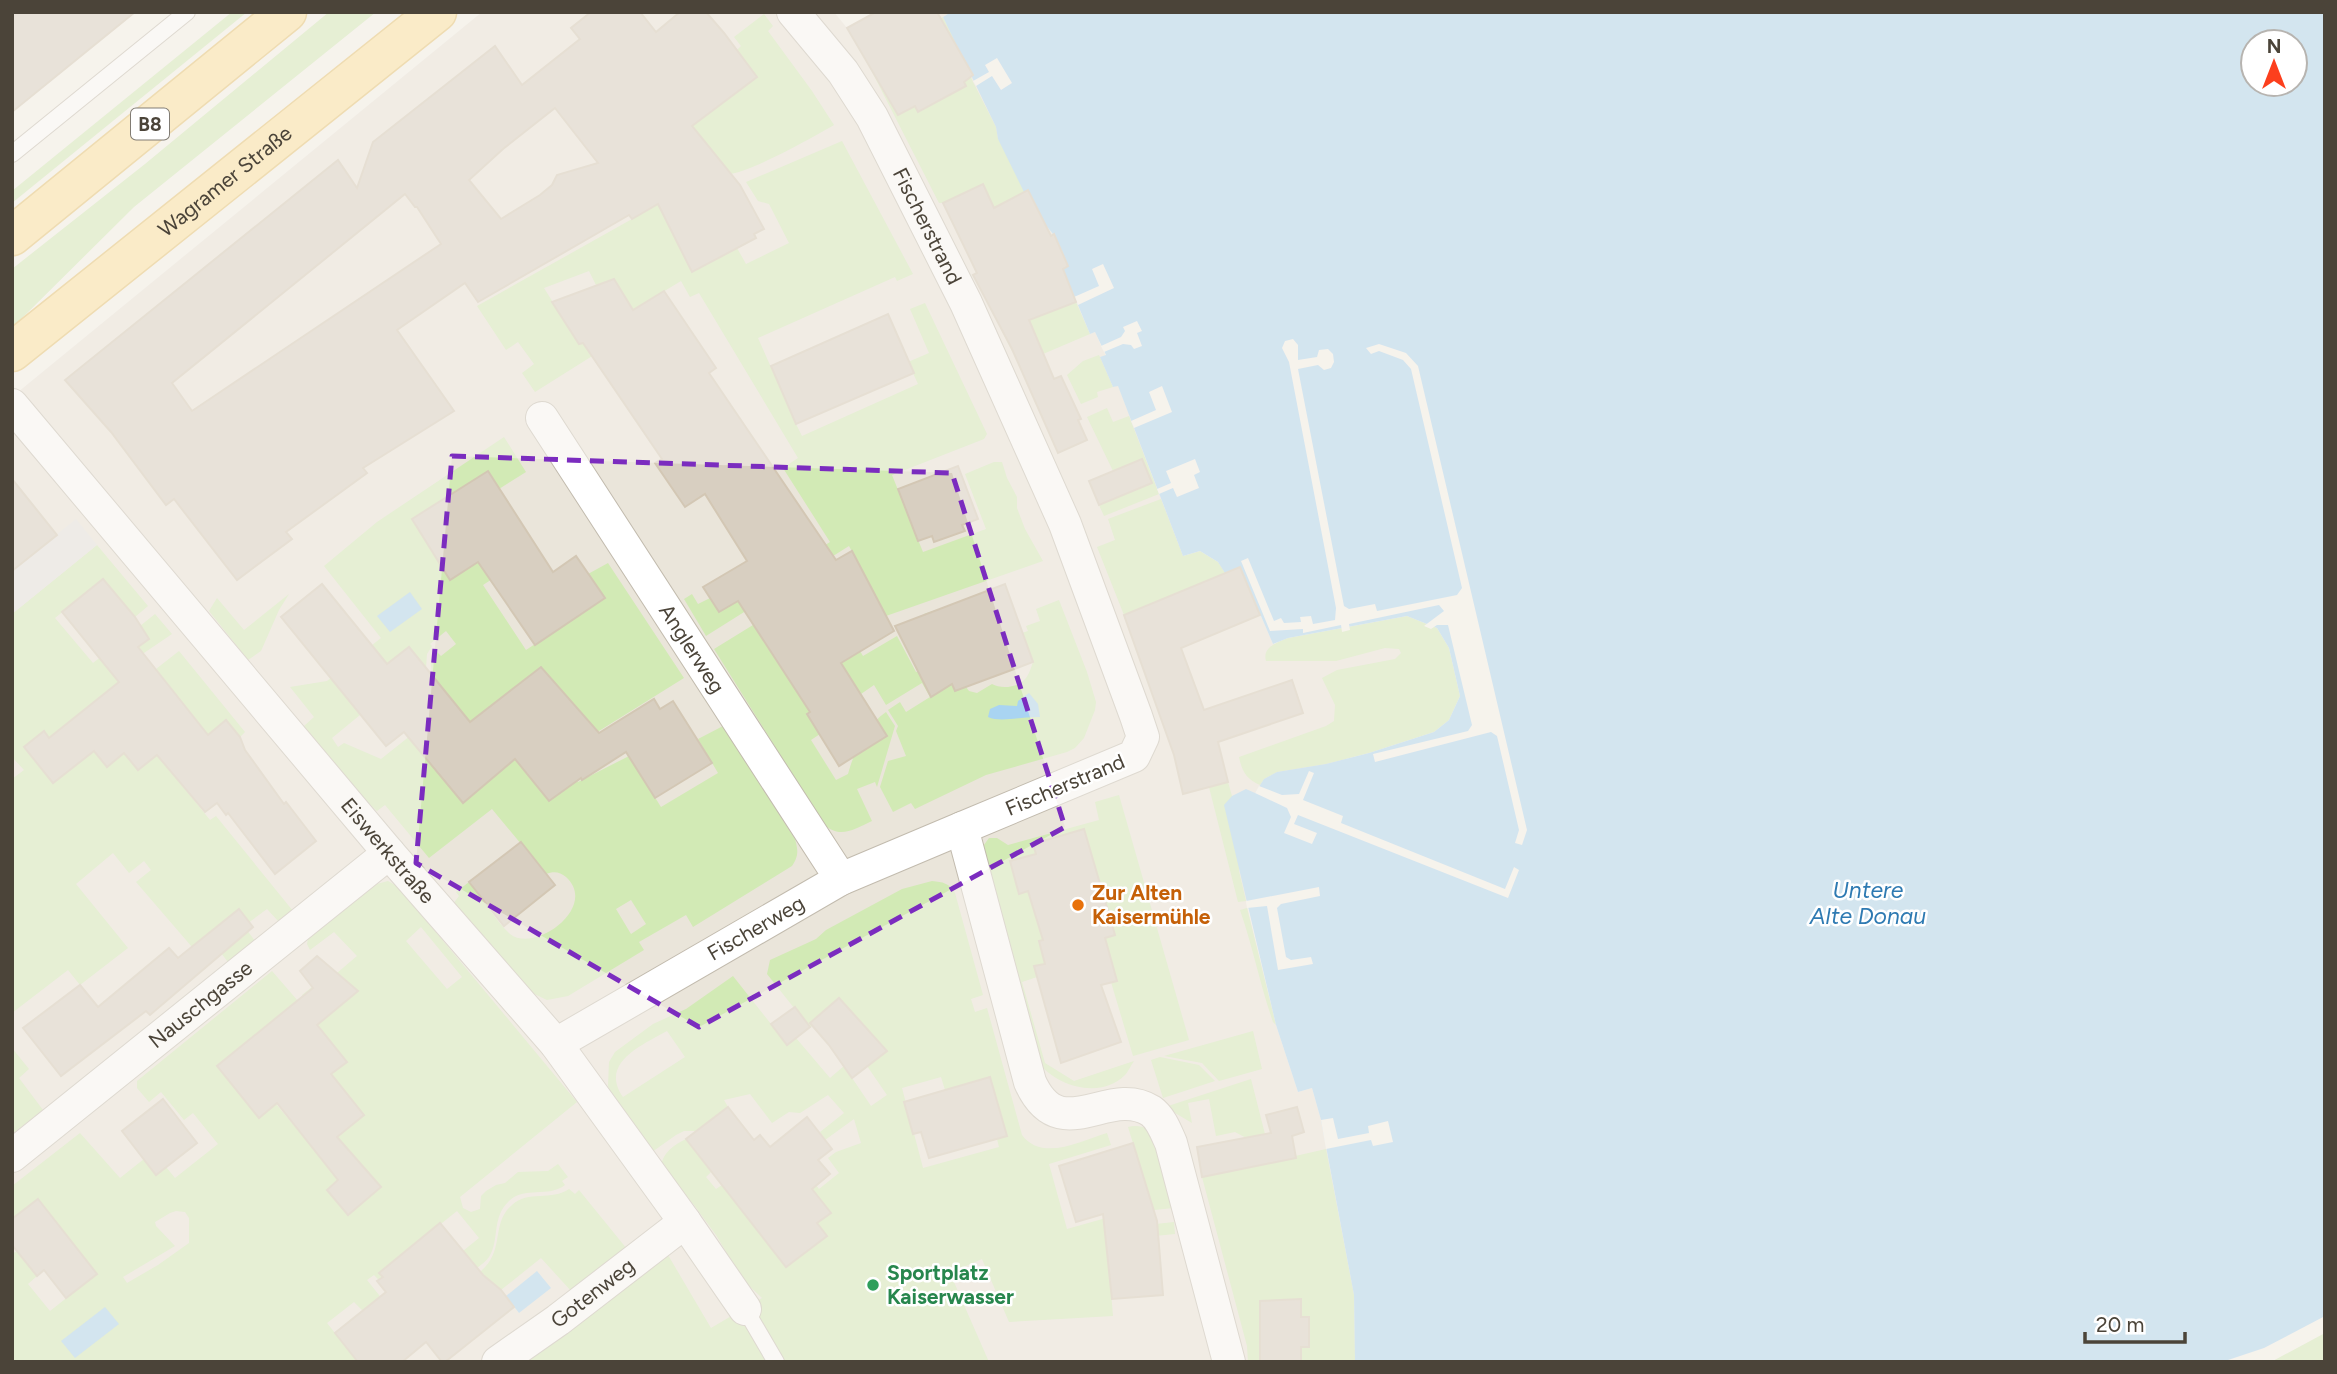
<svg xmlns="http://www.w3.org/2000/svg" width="2337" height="1374" viewBox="0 0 2337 1374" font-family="Figtree,sans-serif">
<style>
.residential{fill:#eae5da}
.green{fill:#d2eab5;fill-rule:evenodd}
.parking{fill:#e5e3e0}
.water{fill:#a9d4f2;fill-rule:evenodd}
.pier{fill:#f6f3ec}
.building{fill:#d8cfc1;stroke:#d3c7b4;stroke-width:2;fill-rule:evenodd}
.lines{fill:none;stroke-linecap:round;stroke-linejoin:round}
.lane-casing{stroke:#c2bbae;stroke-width:18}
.street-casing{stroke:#c2bbae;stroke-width:34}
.primary-casing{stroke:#e6c16a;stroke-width:41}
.lane{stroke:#fff;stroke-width:16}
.street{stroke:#fff;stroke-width:32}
.primary{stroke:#ffe39c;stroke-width:38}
.marked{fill:none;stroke:#7b2cbf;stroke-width:5;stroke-dasharray:14 9;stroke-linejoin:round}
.food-dot{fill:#e8710a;stroke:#fff;stroke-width:2.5}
.leisure-dot{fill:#2e9e5b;stroke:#fff;stroke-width:2.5}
.labels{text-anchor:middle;stroke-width:5;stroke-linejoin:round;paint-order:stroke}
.shield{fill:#fff;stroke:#817c74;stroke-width:2}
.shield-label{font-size:19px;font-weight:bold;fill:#4b4439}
.street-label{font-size:21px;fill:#4b4439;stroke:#fff}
.food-label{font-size:21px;font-weight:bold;fill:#c56008;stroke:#fff;text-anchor:start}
.leisure-label{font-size:21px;font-weight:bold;fill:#27864d;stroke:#fff;text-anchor:start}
.water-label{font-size:23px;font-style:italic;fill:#2e7ab2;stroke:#fff}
</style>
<rect width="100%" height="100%" fill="#f6f3ec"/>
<polygon class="residential" points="482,12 834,12 847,28 876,12 951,12 943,17 1046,226 1054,234 1068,266 1063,268 1090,334 1095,332 1106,356 1101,357 1113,387 1118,385 1183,556 1240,567 1273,644 1437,628 1246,901 1276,1025 1298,1092 1312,1088 1321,1120 1354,1295 1355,1362 12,1362 12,397"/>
<g class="green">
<polygon points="232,12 247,12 12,203 12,191"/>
<polygon points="329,12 376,12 134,207 12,328 12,269 145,164"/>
<path d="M 764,14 L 773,26 L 768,31 L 812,91 L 834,125 C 815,136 746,175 728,174 L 660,86 L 713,110 L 757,77 L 737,50 L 741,46 L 734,37 Z"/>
<path d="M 943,17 L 947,25 L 950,26 L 973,82 L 996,127 L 998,139 L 1011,150 L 1046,226 L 1011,245 L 944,203 L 939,203 L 868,64 L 903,39 ZM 963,80 L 966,86 L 919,112 L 905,89 Z"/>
<polygon points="842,141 913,274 897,281 895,277 758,338 796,424 802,436 918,384 908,362 929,353 910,309 925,303 987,434 984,439 892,475 923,552 986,529 965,474 994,462 1002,462 1007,478 1017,497 1017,508 1025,529 1043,561 886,616 849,546 706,636 684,599 692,594 698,604 710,598 719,612 830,542 783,468 798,458 699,293 690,297 681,281 633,310 614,279 596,285 589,271 544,288 579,344 592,339 597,353 535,392 522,373 534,364 518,342 506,350 477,306 682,191 737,248 746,264 789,243 769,204 758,201 746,182"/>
<polygon points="1076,302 1090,334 1043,354 1037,341 1012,351 1002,331"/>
<polygon points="1099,355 1113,387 1097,392 1098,397 1081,404 1067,375 1083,361"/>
<polygon points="1107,408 1113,422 1129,416 1159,494 1104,516 1099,505 1152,483 1113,471 1087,417"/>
<path d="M 504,437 L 526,472 L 499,489 L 488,471 L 412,519 L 450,580 L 527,531 L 520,561 L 483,585 L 526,650 L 604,598 L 588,574 L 608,563 L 684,678 L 562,754 L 578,782 L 629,756 L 661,807 L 718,773 L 698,739 L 723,726 L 795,839 C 798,850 799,856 792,866 L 693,927 L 686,915 L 639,942 L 644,950 L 568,996 L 547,1000 L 528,991 L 453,904 L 459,896 L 456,892 L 469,882 C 481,897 497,922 510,934 C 535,954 599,907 566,877 C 560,872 554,871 546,874 L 492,809 L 429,858 L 385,805 L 377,811 L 358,794 L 304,726 L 314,717 L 290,687 L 327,681 L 381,638 L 324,566 L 377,522 ZM 446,631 L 456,644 L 441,656 L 435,650 C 425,673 436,678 448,696 L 415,732 L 381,759 L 344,743 L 338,747 L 332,738 L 360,715 L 347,697 L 409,647 L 426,668 L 427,654 L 432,646 L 430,644 ZM 631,900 L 646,924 L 631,934 L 616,909 Z"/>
<polygon points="1161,499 1183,556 1200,551 1218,562 1225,573 1124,615 1097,547 1115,540 1108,519"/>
<polygon points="97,545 148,606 135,617 103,579 55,618 93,663 120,642 130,654 149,639 140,626 155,614 172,634 141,655 145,662 75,717 34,760 53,783 94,751 107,767 124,753 138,770 198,722 156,669 179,651 245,732 240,737 226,720 168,768 210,820 216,816 293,911 279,922 267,909 244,926 255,941 228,962 207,935 192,947 136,882 151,870 144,861 129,873 113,853 76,884 128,948 80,985 68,970 12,1013 12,779 24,770 12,757 12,614"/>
<path d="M 823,589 L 863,656 L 897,636 L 916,672 L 940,661 L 924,614 L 936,610 L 966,687 L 969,691 L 977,693 L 992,684 C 1001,689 1018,688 1026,678 C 1030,673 1031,667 1033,662 L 1022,633 L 1028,631 L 1026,626 L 1040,621 L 1036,609 L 1059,600 L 1087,672 L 1096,702 L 1095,710 L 1084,738 L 1075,748 L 1067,752 L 986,775 L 915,809 L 911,803 L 893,812 L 880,787 L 888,761 L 906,756 L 896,731 L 898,726 L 888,710 L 900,702 L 906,712 L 930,697 L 922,683 L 886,705 L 874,685 L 861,694 L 854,684 L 820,734 L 811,740 L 836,780 L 848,774 C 854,751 867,725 886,712 L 895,726 L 877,787 L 875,782 L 857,789 L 872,821 C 853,830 838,840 822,822 L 714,649 L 753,625 L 786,675 Z"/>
<polygon points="289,594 279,610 261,651 248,660 209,611 217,598 244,630"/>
<path d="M 1407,616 L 1437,628 L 1449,648 L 1460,696 L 1449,720 L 1434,732 L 1369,753 L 1326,764 L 1277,772 L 1264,779 L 1260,785 C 1246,779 1242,771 1239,757 L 1326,726 L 1334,721 L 1335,705 L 1322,678 L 1337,670 L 1395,659 L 1401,653 L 1399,649 L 1385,648 L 1336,661 L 1266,661 C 1262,647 1278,642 1288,638 Z"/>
<polygon points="1228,782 1232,796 1238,802 1239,871 1246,901 1238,902 1209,787"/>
<path d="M 1119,795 L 1189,1040 L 1133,1056 L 1111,982 L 1117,980 L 1105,938 L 1115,935 L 1084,829 L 1033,844 L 1036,854 L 1010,862 L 1019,894 L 1044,887 L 1052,916 L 1037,921 L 1043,940 L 1039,942 L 1045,964 L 1034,966 L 1037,977 L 1022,982 L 1045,1063 L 1074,1081 L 1134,1061 C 1131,1065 1128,1072 1125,1075 C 1100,1100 1056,1086 1038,1062 L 981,849 L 989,838 L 997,838 L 1008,845 L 1099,820 L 1095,802 Z"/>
<path d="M 388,881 L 395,885 L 405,895 L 577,1102 L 460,1197 L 463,1208 L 471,1212 L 480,1209 L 481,1196 L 486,1191 L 496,1185 L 505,1183 L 518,1172 L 548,1171 L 558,1164 L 568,1177 L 562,1181 L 565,1185 C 548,1198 524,1186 509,1201 C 491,1218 500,1240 489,1257 C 486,1261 481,1265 477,1268 L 463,1251 L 479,1238 L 457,1211 L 382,1271 L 385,1275 L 379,1280 L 374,1275 L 367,1280 L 383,1300 L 380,1302 L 377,1299 L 363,1311 L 354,1302 L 327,1323 L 358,1362 L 12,1362 L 12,1254 L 17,1251 L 37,1276 L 28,1284 L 50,1311 L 97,1274 L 38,1199 L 12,1219 L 12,1186 L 80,1133 L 120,1178 L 144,1159 L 156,1175 L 166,1167 L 175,1178 L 218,1144 L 193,1113 L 184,1120 L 161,1092 L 149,1102 L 137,1088 L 137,1081 L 272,971 L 298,1001 L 260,1117 L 276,1104 L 317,1153 L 364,1115 L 331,1074 L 347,1062 L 306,1010 L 311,1006 L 302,995 L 312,987 L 332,1012 L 357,991 L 337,973 L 357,956 L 334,932 L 310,950 L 307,944 L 308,938 L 377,884 ZM 421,927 L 462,977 L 447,989 L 406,941 ZM 176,1211 L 185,1212 L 189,1218 L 189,1243 L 158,1265 L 127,1283 L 123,1277 L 175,1246 L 156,1226 L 155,1222 L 170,1213 Z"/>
<path d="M 932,881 C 943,882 949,883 955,893 L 983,995 L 971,999 L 975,1012 L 987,1008 L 1022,1135 C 1042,1162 1081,1141 1107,1133 L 1111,1145 L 1049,1164 L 1067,1229 L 1152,1205 L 1128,1127 C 1139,1124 1151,1128 1157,1137 C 1163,1146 1170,1194 1173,1208 L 1145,1211 L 1147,1225 L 1174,1222 L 1175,1234 L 1114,1240 L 1107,1246 L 1113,1316 L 1009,1322 L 982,1259 L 950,1273 L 989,1362 L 527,1362 L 668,1255 L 711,1328 L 762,1298 L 743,1280 L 716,1235 L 694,1205 L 664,1171 L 661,1166 C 663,1152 674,1145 686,1139 L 711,1172 L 706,1177 L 716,1189 L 722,1185 L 816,1185 L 819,1189 L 839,1173 L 828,1158 L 836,1152 L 861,1143 L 854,1119 L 825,1140 L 820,1132 L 844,1113 L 828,1095 L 800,1113 L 789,1112 L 772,1123 L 750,1094 L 724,1100 L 728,1107 L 696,1131 L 684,1131 L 676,1135 L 652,1152 L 612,1097 L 608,1086 L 609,1062 L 615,1052 L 653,1024 L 686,1009 L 733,976 L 771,1024 L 796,1038 L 830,1078 L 844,1066 L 871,1106 L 887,1095 L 867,1066 L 887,1050 L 839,999 L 810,1028 L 767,974 L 770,960 L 816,939 L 826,930 L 902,889 ZM 667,1031 L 685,1057 L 623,1097 C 599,1063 642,1045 667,1031 ZM 941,1077 L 945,1090 L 990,1077 L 1006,1136 L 997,1139 L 999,1147 L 923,1168 L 902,1088 Z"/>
<path d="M 1247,908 L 1276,1025 L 1273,1022 C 1260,985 1253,947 1240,910 Z"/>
<polygon points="1253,1031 1262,1069 1219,1081 1202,1063 1164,1056"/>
<polygon points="12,1048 29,1069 19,1078 43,1110 12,1134"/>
<polygon points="1160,1057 1199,1065 1215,1081 1163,1098 1151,1060"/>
<polygon points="1251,1079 1268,1146 1263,1147 1235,1132 1216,1136 1209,1099 1188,1103 1192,1123 1165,1107"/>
<polygon points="1326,1149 1354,1295 1355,1362 1248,1362 1247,1346 1202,1177"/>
<path d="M 569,1189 L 575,1194 L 579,1190 L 627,1249 L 572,1292 L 541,1258 L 501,1290 L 480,1272 C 506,1251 490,1224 512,1205 C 528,1190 552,1201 569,1189 Z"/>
<polygon points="2325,1333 2325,1362 2271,1362"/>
</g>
<polygon class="parking" points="76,519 97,545 12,614 12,571"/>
<g class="water">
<path d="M 951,12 L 2325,12 L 2325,1316 L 2264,1348 L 2222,1362 L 1355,1362 L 1354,1295 L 1321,1120 L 1312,1088 L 1298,1092 L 1276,1025 L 1224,805 L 1232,796 L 1246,789 L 1255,793 L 1264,779 L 1277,772 L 1326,764 L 1369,753 L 1434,732 L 1449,720 L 1460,696 L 1449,648 L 1437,628 L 1407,616 L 1288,638 L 1273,644 L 1240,567 L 1225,573 L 1218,562 L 1200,551 L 1183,556 L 1118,386 L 1113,387 L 1100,357 L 1106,355 L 1095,332 L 1090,334 L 1063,269 L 1068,266 C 1061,249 1056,230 1039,222 L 1035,205 L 1028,191 L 1024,192 L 998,139 L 996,127 L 943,17 ZM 2253,42 L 2295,42 L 2295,84 L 2253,84 Z"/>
<polygon points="410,592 422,609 390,632 377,616"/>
<path d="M 1029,693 L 1038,704 L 1040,717 C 1024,716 1001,723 988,717 L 990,709 L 999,705 L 1017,706 L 1018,701 Z"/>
<polygon points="537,1271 551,1288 519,1313 506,1296"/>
<polygon points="105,1307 119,1324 75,1358 61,1341"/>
</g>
<g class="pier">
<polygon points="997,58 1012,83 1001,90 992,76 976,86 973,81 989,72 985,65"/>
<polygon points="1103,264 1114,288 1078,305 1074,297 1099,286 1092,269"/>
<polygon points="1137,321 1142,331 1137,333 1142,346 1134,349 1131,345 1123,344 1104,352 1101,346 1121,337 1125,331 1123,327"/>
<polygon points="1293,339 1298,345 1298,360 1317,357 1319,350 1328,349 1333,354 1334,362 1331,368 1324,370 1318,365 1298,369 1344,606 1349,609 1375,604 1377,611 1457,595 1462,588 1411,369 1403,360 1379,351 1371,354 1366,348 1379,344 1406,353 1418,366 1527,830 1522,845 1515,843 1519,830 1497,736 1491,732 1375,762 1373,754 1468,731 1472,725 1448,625 1437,625 1431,629 1424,626 1444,611 1439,605 1349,624 1350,630 1342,632 1341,625 1303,633 1303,629 1270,631 1241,561 1248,558 1274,621 1281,618 1284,623 1301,622 1300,617 1311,616 1313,624 1335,620 1336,608 1289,362 1282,348 1285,341"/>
<polygon points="1162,386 1172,412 1134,428 1131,421 1156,410 1149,392"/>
<polygon points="1195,459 1200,472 1194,475 1199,488 1177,497 1173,488 1159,494 1157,489 1171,483 1166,471"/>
<polygon points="1309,771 1314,773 1303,800 1343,816 1341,823 1505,889 1514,867 1519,870 1508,898 1298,815 1294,824 1317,833 1312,844 1284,833 1291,817 1287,808 1255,793 1259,786 1282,795 1299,794"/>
<polygon points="1319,887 1320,896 1281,904 1277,908 1286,957 1291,960 1311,957 1313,964 1278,970 1267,906 1247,908 1246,901"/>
<polygon points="1333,1118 1338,1139 1369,1133 1368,1126 1388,1121 1393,1142 1373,1146 1371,1140 1326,1149 1321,1120"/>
</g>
<g class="building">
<polygon points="12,12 135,12 12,112"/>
<path d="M 591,12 L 640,12 L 656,32 L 680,12 L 706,12 L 724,33 L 757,77 L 692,126 L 740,185 L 764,229 L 754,234 L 756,238 L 692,272 L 658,204 L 632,219 L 629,215 L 478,302 L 465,283 L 397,330 L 454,411 L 363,468 L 367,473 L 286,532 L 292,539 L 237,580 L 174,499 L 166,505 L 111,432 L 65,380 L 338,160 L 357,188 L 373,142 L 495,46 L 522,85 L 580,39 L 571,28 ZM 555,108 L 598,163 L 557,175 L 552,185 L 540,195 L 501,219 L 469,180 L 503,149 ZM 405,194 L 415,207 L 417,207 L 441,244 L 192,411 L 172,383 Z"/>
<polygon points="876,12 937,12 973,75 964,82 966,86 918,112 915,106 898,115 847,28"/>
<polygon points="983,184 994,208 1028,190 1051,236 1054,234 1068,266 1063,269 1076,302 1029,320 1054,379 1061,376 1081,419 1078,420 1087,440 1058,453 1012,349 973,275 977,273 943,203"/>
<polygon points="614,279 633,310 664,291 716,368 709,373 836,560 852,551 894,631 841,663 887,736 839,766 807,714 810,712 738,601 719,612 703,587 747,561 705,494 685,507 655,463 662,459 583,343 579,344 552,302"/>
<polygon points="888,314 914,373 796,424 771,366"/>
<polygon points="1142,459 1152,483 1099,505 1089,481"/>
<polygon points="958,466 978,519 962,525 965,531 934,542 932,536 918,541 898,489"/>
<polygon points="488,471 553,572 576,556 605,598 535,645 478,562 450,580 412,519"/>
<polygon points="12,479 57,535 12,571"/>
<polygon points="1240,567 1260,615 1181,648 1204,710 1292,680 1303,713 1218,742 1228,782 1183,794 1174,755 1124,615"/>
<polygon points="103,579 135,617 149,639 138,647 208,735 226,720 240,737 245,750 284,804 286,802 316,841 275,874 228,813 226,815 217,803 205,812 157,755 138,770 124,753 107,767 94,751 53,783 24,747 44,731 49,738 119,682 62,612"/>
<polygon points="322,584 387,664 409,647 470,722 541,667 599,733 654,699 660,709 673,701 712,763 655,798 626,752 582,780 581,778 549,801 515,759 463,803 404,732 386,746 281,617"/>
<polygon points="1005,584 1033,662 955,691 952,684 931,697 895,626"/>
<polygon points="1084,829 1115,935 1105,938 1117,981 1101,985 1121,1042 1061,1063 1034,966 1045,964 1039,941 1043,940 1028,891 1019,894 1010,861 1036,854 1033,844"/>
<polygon points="521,842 555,885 504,926 469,882"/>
<polygon points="239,909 253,927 150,1015 146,1011 61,1076 23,1028 80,985 98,1007 169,948 178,958"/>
<polygon points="317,956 358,991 317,1025 347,1062 331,1074 364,1115 337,1137 381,1187 348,1215 327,1190 338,1180 277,1103 259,1118 217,1066 313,988 300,971"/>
<polygon points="839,998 887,1051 852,1078 829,1045 810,1023"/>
<polygon points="795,1007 810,1027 787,1045 771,1024"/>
<polygon points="990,1077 1007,1136 929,1158 921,1132 913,1134 904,1102"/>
<polygon points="163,1099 197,1143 156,1175 122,1131"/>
<polygon points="728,1107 754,1140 760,1135 770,1147 807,1117 832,1149 818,1160 830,1174 812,1189 831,1213 817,1223 827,1236 786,1267 686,1139"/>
<polygon points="1297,1107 1304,1132 1292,1136 1296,1158 1202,1177 1197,1147 1271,1133 1266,1115"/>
<polygon points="1133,1143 1157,1221 1163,1295 1112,1299 1103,1214 1076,1222 1059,1166"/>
<polygon points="38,1199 97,1274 66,1298 44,1270 37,1276 12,1245 12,1219"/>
<polygon points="440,1223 483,1275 501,1290 514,1307 445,1362 442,1362 426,1342 402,1362 358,1362 335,1333 386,1292 377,1281 383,1277 379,1273"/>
<polygon points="1301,1299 1301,1317 1309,1317 1309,1347 1301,1347 1301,1362 1260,1362 1260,1301"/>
</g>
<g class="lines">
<defs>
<g id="lane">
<polyline points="12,154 187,12"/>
<polyline points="745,1309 776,1362"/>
</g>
<g id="street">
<path id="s1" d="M 793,12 L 843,72 L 872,117 L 966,303 L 1065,524 L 1136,716 L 1143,737 L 1134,756 L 962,828 L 1030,1082 C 1060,1149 1108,1084 1151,1111 C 1161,1118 1166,1132 1171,1143 L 1229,1362"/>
<path id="s2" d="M 12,405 L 389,853 L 556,1044 L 685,1222 L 745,1309"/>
<path id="s3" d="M 542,418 L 841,879"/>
<path id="s4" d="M 556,1044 L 841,879 L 962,828"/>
<path id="s5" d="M 12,1156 L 389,853"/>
<path id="s6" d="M 498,1362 L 558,1320 L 685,1222"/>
</g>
<g id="primary">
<polyline points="12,236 287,12"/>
<path id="s7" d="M 12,352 L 437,12"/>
</g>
</defs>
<use href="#lane" class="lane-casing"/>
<use href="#street" class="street-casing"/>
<use href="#primary" class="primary-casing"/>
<use href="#lane" class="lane"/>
<use href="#street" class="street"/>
<use href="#primary" class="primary"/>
</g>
<path d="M0 0H2337V1374H0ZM 452,456 L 952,473 L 1065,827 L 699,1027 L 416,863 Z" fill="#f6f3ec" fill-opacity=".55" fill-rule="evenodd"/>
<path class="marked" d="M 452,456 L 952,473 L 1065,827 L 699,1027 L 416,863 Z"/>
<circle class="food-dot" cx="1078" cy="905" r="7"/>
<circle class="leisure-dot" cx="873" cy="1285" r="7"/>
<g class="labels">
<rect class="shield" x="131" y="108.5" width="38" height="31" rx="5"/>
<g class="shield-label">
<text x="150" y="131">B8</text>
</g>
<g class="street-label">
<text dy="7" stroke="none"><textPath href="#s7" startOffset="273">Wagramer Straße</textPath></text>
<text dy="7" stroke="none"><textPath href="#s1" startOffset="254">Fischerstrand</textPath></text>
<text dy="7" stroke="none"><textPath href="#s3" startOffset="275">Anglerweg</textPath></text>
<text transform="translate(1065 785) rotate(-23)" y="7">Fischerstrand</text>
<text dy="7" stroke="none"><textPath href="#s2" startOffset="583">Eiswerkstraße</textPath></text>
<text dy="7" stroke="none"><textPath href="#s4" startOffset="231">Fischerweg</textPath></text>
<text dy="7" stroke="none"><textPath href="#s5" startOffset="242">Nauschgasse</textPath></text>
<text dy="7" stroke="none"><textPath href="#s6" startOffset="117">Gotenweg</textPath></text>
</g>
<g class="food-label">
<text x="1092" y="900">Zur Alten<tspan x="1092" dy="24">Kaisermühle</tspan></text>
</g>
<g class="leisure-label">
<text x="887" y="1280">Sportplatz<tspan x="887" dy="24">Kaiserwasser</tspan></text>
</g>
<g class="water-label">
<text x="1868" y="898">Untere<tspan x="1868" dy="26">Alte Donau</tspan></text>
</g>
</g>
<rect width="2337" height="1374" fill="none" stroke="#4b4439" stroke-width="28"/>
<g transform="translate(2274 63)"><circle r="33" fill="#ffffff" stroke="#b7b4b0" stroke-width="2"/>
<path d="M0-5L12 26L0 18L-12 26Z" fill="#fc3f1d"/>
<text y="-10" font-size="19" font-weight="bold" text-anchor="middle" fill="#4b4439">N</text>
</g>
<path d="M2085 1332v10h100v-10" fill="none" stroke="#4b4439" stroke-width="3.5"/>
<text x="2096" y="1332" font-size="21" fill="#4b4439" stroke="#ffffff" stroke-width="5" paint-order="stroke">20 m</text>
</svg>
